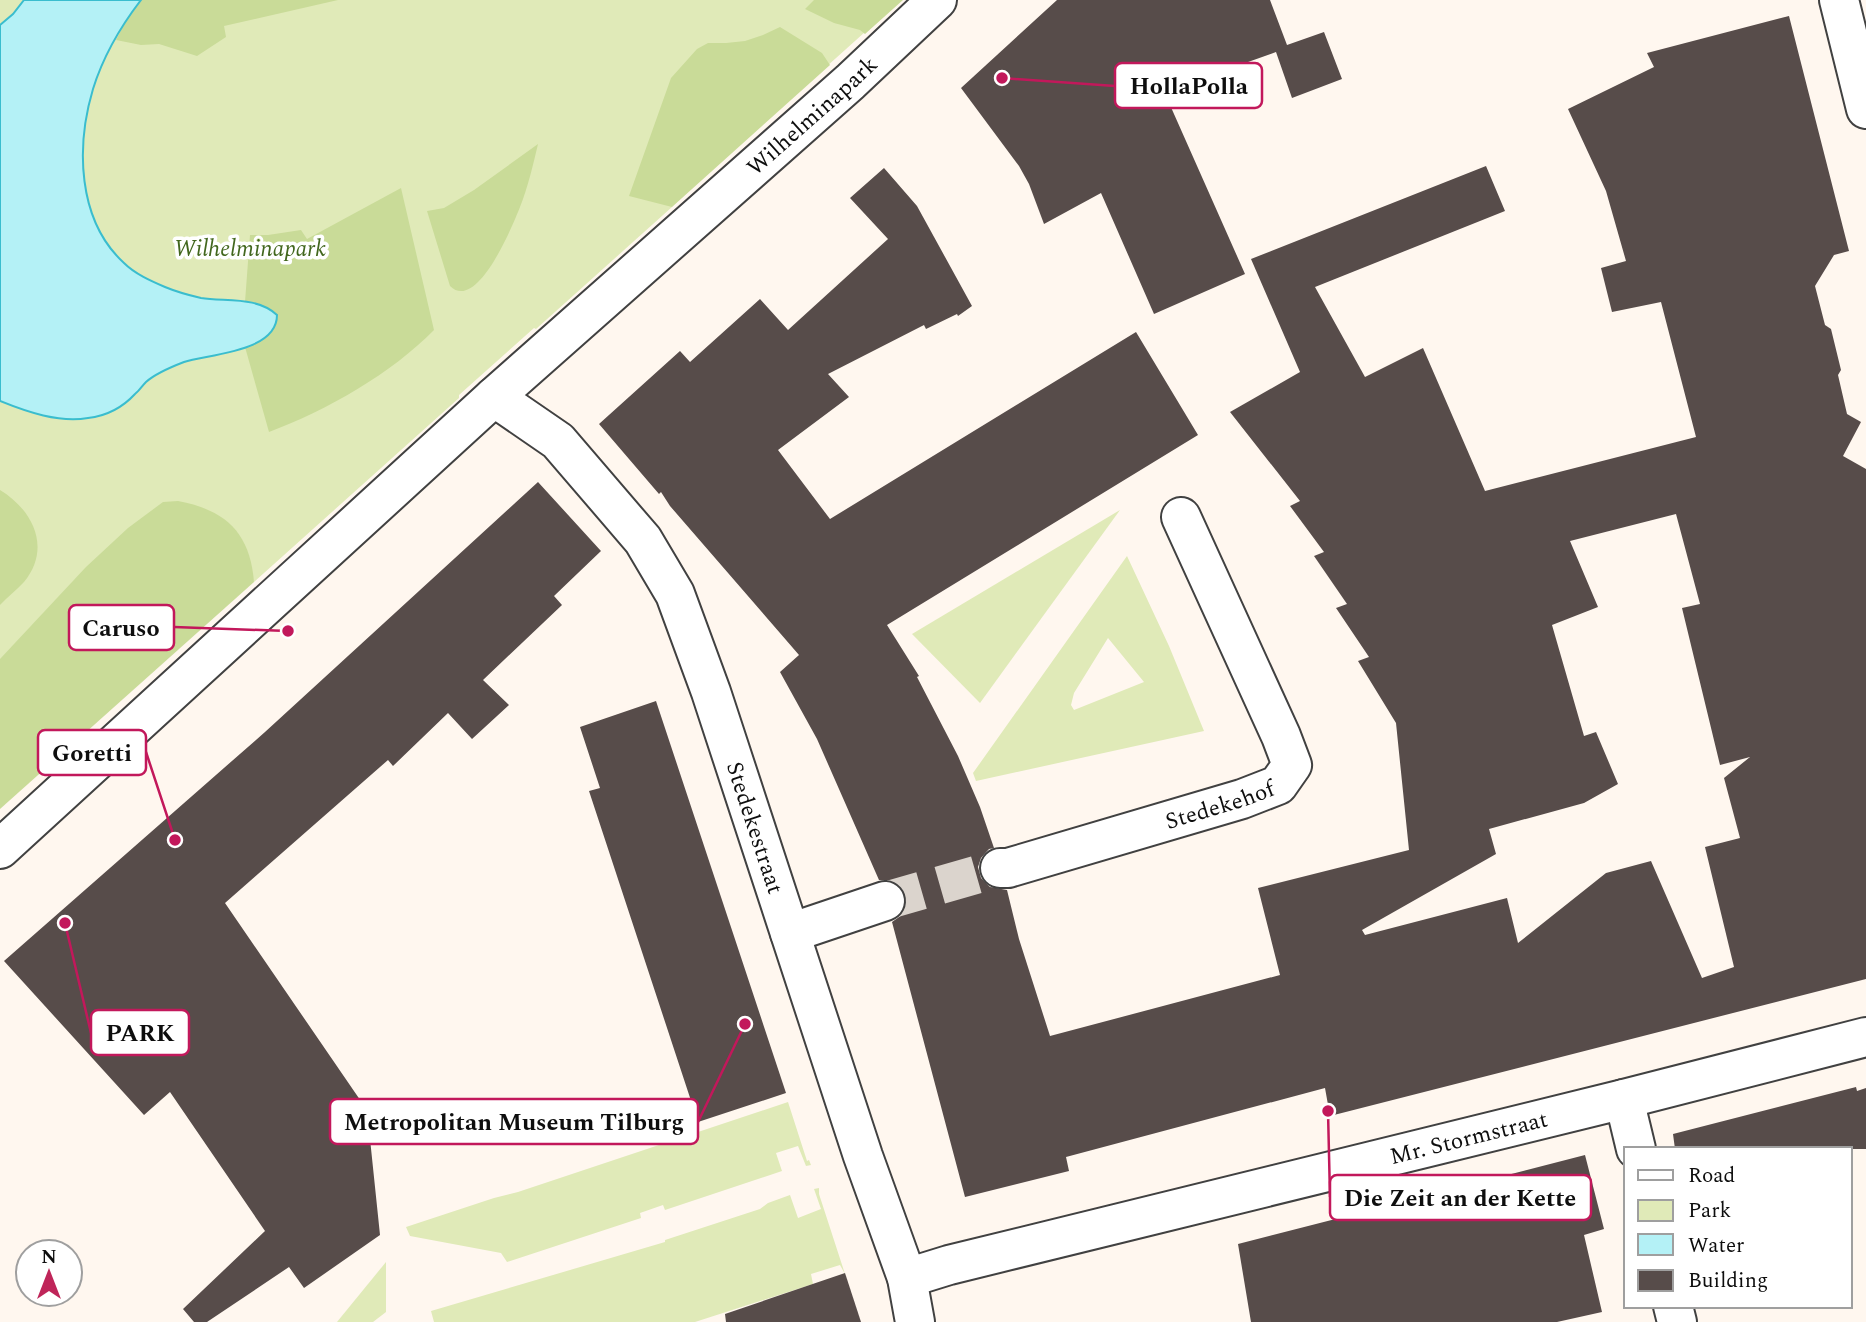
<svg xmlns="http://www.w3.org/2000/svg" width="1866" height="1322" viewBox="0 0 1866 1322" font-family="Spectral,serif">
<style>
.green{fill:#e0eab8;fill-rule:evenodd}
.forest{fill:#c9db98}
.water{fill:#b4f1f6;stroke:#3abdce;stroke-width:2}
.building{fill:#574c4a;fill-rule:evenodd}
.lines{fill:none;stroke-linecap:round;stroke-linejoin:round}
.minor-tunnel{stroke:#dbd4cd;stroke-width:38;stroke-dasharray:38 19;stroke-linecap:butt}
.minor-casing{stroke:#414141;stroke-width:42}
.minor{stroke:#fff;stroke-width:38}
.labels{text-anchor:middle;stroke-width:7;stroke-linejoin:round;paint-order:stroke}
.street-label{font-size:23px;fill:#0e0e0e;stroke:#fff}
.park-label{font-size:23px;font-style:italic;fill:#42671e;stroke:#fff}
.leader{fill:none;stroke:#c2185b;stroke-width:2.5}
.callout-dot{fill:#c2185b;stroke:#fff;stroke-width:2.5}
.callout{fill:#fff;stroke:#c2185b;stroke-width:2.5}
.callout-label{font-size:24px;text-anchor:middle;font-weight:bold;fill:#0e0e0e}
</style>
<rect width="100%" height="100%" fill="#fff7ef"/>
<g class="green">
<polygon points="0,0 897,0 865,32 671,206 672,207 536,329 534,328 459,395 459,398 254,582 254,580 0,807"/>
<polygon points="1120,510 980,703 912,634"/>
<path d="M 1127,556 L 1169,646 L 1204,731 L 976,781 L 973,773 ZM 1108,638 L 1144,682 L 1074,710 L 1071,705 L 1074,693 Z"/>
<polygon points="788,1102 807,1161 809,1160 811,1165 806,1166 798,1146 776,1153 782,1171 665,1210 663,1205 640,1213 641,1218 507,1262 501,1253 410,1236 406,1227 494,1198 518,1192"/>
<polygon points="819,1188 819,1194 845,1274 840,1265 811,1274 813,1284 695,1322 434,1322 431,1311 665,1242 665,1240 760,1209 768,1203 790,1195 798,1218 821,1209 814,1189"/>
<polygon points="386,1262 386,1312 373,1322 337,1322"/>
</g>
<g class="forest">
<polygon points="141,0 338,0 224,26 226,37 197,56 159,44 141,45 116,40 128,17"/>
<polygon points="814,0 903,0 865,34 860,30 834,23 805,9"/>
<polygon points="780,27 822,53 830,65 672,207 629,196 671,78 697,49 708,43 726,43 745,41 763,35"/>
<path d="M 538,144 C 533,165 528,187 520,207 C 513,225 477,313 450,286 L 427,211 L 444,208 L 474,190 Z"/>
<path d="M 401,188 L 434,330 C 392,373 326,411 269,432 L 245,347 C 261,340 277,334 277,315 C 269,307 256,304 245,302 L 250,235 L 268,235 L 301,230 L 307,239 Z"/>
<path d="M 0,490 C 33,510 52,548 24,582 C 17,590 7,597 0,605 Z"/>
<path d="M 178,501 C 226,510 250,533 254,582 L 0,809 L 0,659 L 86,567 L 128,528 L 163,502 Z"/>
</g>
<path class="water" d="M 24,0 L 141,0 C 121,26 103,57 93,89 C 76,146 77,220 124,263 C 135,274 151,281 165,287 C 177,292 188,295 201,298 C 225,302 257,296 277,315 C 277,352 210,354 184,362 C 171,367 156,373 146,382 C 142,386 139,391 135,394 C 123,407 106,416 88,418 C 59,423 27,412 0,401 L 0,25 L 13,14 Z"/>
<g class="building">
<polygon points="1057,0 1270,0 1287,45 1324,32 1342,79 1292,98 1276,52 1234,67 1166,96 1245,274 1154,314 1101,193 1044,224 1029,184 1019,166 961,88"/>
<path d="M 1789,16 L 1849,251 L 1834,255 L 1815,286 L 1825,325 L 1831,329 L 1841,370 L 1838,375 L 1847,414 L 1861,422 L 1843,456 L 1866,469 L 1866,979 L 1330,1116 L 1325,1088 L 1066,1157 L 1069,1171 L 965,1197 L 892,922 L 902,915 L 906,906 L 906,895 L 899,884 L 890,880 L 879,880 L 817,739 L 780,672 L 799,655 L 670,506 L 661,492 L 659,494 L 599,424 L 680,351 L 690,362 L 760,299 L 788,330 L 888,239 L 850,198 L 884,168 L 917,206 L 972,306 L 958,316 L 957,314 L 926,329 L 924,325 L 828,374 L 849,397 L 778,450 L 830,519 L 1136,332 L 1198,435 L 887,625 L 919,676 L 917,677 L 958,756 L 980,807 L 994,848 L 989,849 L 981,858 L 978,867 L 981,878 L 990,887 L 1007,890 L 1019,939 L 1050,1036 L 1280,975 L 1258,888 L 1409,850 L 1396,723 L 1358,661 L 1369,657 L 1336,608 L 1347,604 L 1314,556 L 1324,552 L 1290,506 L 1300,501 L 1230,412 L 1300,372 L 1251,259 L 1486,166 L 1505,211 L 1315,287 L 1365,377 L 1423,348 L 1485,491 L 1696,437 L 1661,302 L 1612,312 L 1601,268 L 1626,261 L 1606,191 L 1568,109 L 1654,67 L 1647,53 ZM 1676,514 L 1700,604 L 1682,608 L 1720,765 L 1750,757 L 1724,778 L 1740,838 L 1705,847 L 1734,967 L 1702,978 L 1651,861 L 1606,873 L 1518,943 L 1507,898 L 1365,935 L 1362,930 L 1496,854 L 1489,829 L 1584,803 L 1618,784 L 1596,732 L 1584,736 L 1552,625 L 1598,607 L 1570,541 Z"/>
<polygon points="538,482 601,551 554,596 562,605 483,680 509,705 472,739 448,713 393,766 388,760 225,903 367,1110 380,1235 304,1288 289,1267 207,1322 194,1322 183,1309 265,1231 170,1092 144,1115 4,961 265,732"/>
<polygon points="656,701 786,1093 698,1122 589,791 600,788 580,727"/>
<polygon points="1856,1087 1857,1091 1866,1088 1866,1149 1675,1149 1673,1134"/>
<polygon points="1585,1155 1604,1229 1584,1235 1602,1312 1557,1322 1251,1322 1238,1244"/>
<polygon points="845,1273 861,1322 726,1322 725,1314"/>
</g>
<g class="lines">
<polyline class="minor-tunnel" points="885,901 1000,868"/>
<defs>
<g id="minor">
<polyline points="1839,0 1866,109"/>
<path id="s1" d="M 494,397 L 558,441 L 643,540 L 675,594 L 711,692 L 863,1156 L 907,1278 L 915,1322"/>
<path id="s2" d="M 0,849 L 494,397 L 850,82 L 937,0"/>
<path id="s3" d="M 1000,868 L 1008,868 L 1242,799 L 1278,785 L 1292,765 L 1281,736 L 1181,517"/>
<polyline points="790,933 885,901"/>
<polyline points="1624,1099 1636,1149"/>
<path id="s4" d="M 907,1278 L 949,1265 L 1624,1099 L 1866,1037"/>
<polyline points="1673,1306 1677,1322"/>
</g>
</defs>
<use href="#minor" class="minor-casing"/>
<use href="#minor" class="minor"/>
</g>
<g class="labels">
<g class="street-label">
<text dy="8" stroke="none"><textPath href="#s2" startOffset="1094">Wilhelminapark</textPath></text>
<text dy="8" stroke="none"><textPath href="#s3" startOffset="229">Stedekehof</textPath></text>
<text dy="8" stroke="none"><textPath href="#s1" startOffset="518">Stedekestraat</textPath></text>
<text dy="8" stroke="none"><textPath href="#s4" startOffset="579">Mr. Stormstraat</textPath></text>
</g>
<g class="park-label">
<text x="250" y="256">Wilhelminapark</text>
</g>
</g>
<path class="leader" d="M1002 78L1115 86M288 631L174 627M175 840L146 752M65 923L91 1033M745 1024L698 1122M1328 1111L1330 1197"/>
<g class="callout-dot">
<circle cx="1002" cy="78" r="7"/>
<circle cx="288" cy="631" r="7"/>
<circle cx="175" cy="840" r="7"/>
<circle cx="65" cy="923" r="7"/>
<circle cx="745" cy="1024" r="7"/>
<circle cx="1328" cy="1111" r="7"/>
</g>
<g class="callout">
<rect x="1115" y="63" width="147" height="45" rx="7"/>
<rect x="69" y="605" width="105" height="45" rx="7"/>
<rect x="38" y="730" width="108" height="45" rx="7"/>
<rect x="91" y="1010" width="98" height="45" rx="7"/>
<rect x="330" y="1099" width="368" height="45" rx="7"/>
<rect x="1330" y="1175" width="261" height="45" rx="7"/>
</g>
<g class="callout-label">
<text x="1189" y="94">HollaPolla</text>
<text x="121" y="636">Caruso</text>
<text x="92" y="761">Goretti</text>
<text x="140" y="1041">PARK</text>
<text x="514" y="1130">Metropolitan Museum Tilburg</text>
<text x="1460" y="1206">Die Zeit an der Kette</text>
</g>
<rect x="1624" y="1147" width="228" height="161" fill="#ffffff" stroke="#9f9f9f" stroke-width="2"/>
<rect x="1638" y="1170" width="35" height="10" fill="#ffffff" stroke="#9f9f9f" stroke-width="2"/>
<text x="1688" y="1182" font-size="21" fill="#0e0e0e">Road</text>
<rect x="1638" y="1200" width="35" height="21" fill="#e0eab8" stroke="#9f9f9f" stroke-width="2"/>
<text x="1688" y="1217" font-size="21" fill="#0e0e0e">Park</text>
<rect x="1638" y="1234" width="35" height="21" fill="#b4f1f6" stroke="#9f9f9f" stroke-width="2"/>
<text x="1688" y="1252" font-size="21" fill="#0e0e0e">Water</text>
<rect x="1638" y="1270" width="35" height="21" fill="#574c4a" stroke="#9f9f9f" stroke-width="2"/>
<text x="1688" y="1287" font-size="21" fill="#0e0e0e">Building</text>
<g transform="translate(49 1273)"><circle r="33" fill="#ffffff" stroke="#9f9f9f" stroke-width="2"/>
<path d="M0-5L12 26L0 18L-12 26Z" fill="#bf2559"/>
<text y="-10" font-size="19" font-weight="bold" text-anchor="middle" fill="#0e0e0e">N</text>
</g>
</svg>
